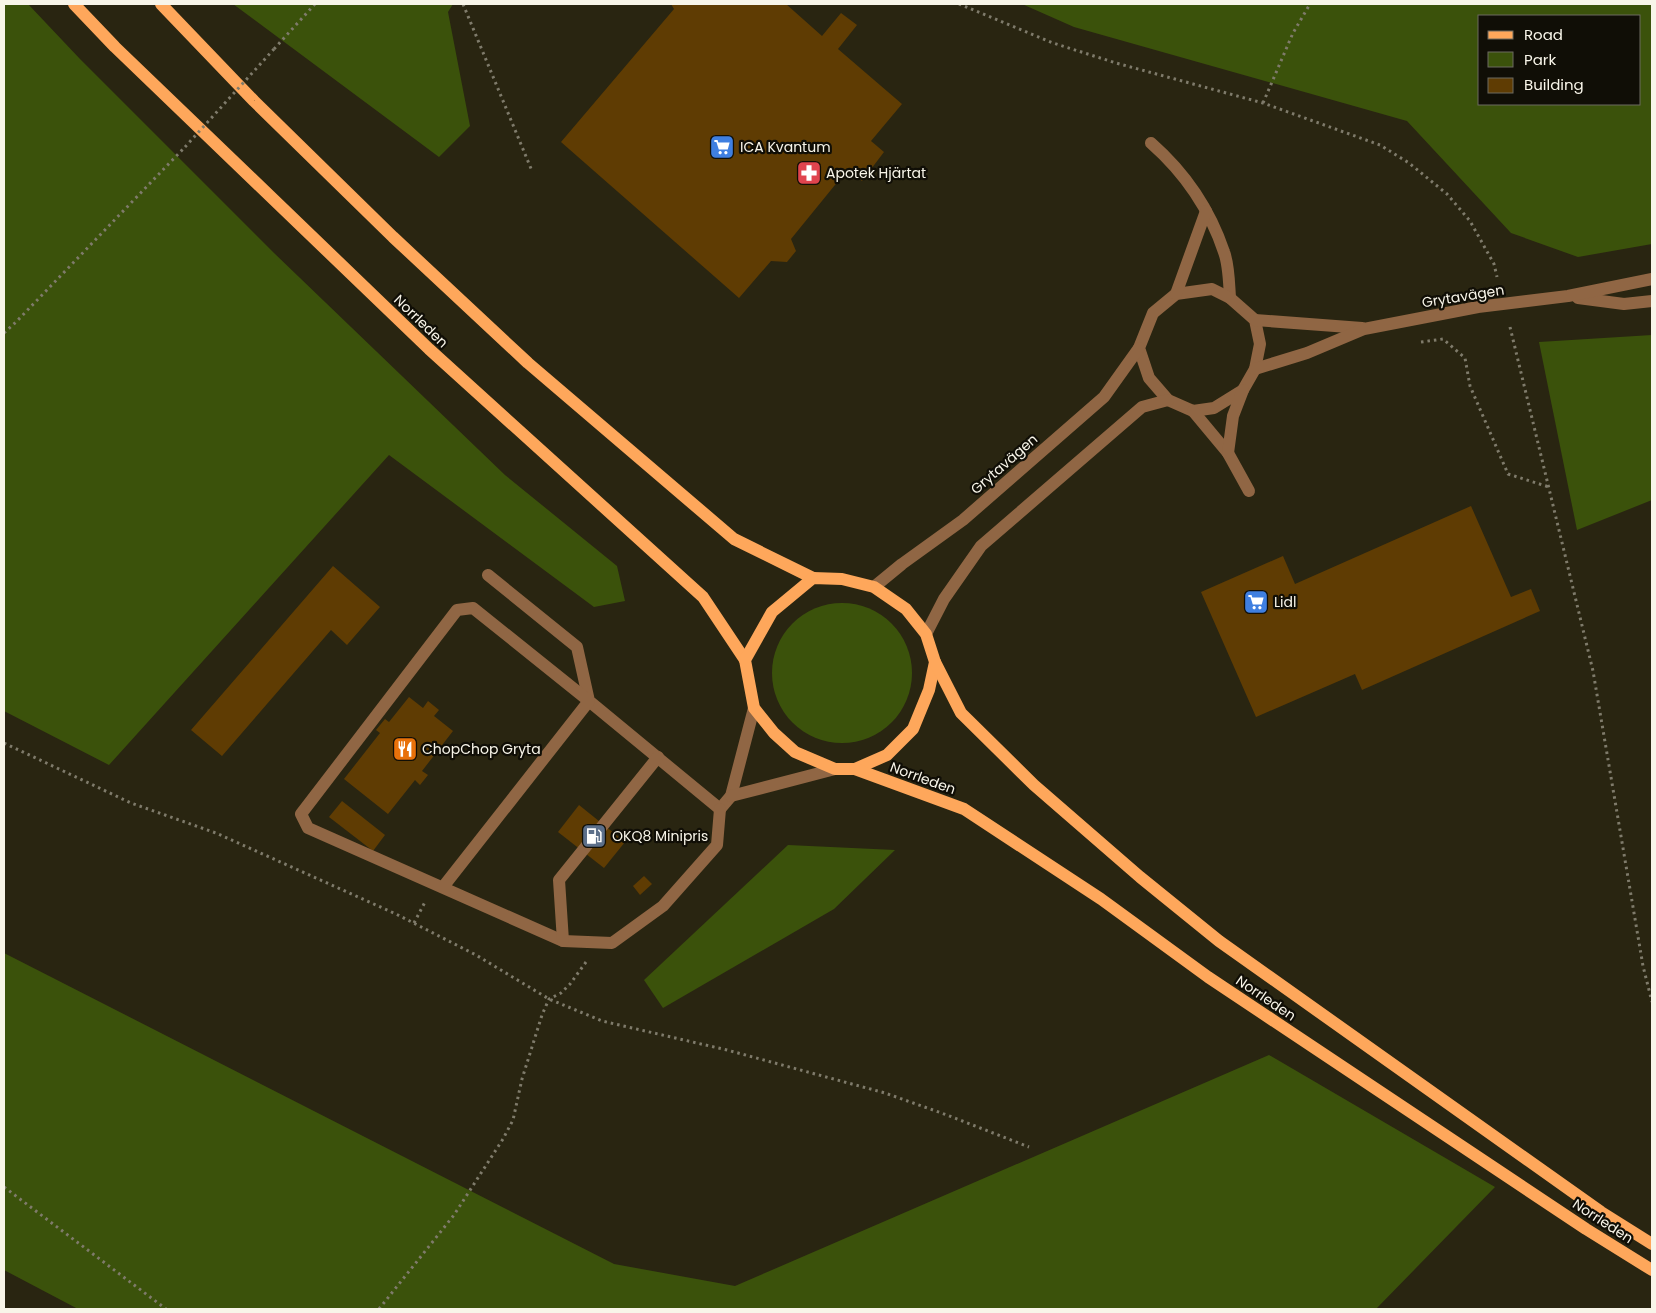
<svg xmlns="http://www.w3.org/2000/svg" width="1656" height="1313" viewBox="0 0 1656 1313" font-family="Poppins,sans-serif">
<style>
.green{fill:#3b520b;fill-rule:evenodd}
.building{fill:#5f3c03}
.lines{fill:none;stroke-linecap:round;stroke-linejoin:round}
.path{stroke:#7f7b6b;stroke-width:3;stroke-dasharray:2.5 4;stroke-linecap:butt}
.minor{stroke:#906644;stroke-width:12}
.major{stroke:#fea75b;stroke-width:12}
.path-bridge{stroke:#7f7b6b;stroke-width:3;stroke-dasharray:2.5 4;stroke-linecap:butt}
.labels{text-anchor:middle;stroke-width:4.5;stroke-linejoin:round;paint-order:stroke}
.poi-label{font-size:14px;fill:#f8f5e9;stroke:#100e06;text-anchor:start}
.street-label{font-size:14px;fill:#f8f5e9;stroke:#100e06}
</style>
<rect width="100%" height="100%" fill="#292511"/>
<g class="green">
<polygon points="4,4 28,4 80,59 274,253 505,475 617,566 625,601 594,607 389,455 109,765 4,711"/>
<polygon points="233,4 453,4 448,12 470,126 439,157"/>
<path d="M 1022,4 L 1652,4 L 1652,244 L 1578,257 L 1511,233 L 1407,121 L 1074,27 ZM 1640,16 L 1640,104 L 1480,104 L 1480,16 Z"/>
<polygon points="1652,335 1652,500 1577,530 1539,342"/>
<circle cx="842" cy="673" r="70"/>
<polygon points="788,845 895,850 834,909 663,1008 644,980"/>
<polygon points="4,953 614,1264 735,1286 1269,1055 1495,1187 1376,1309 78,1309 4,1270"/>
</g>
<g class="building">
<polygon points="671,4 786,4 822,36 841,13 857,25 838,49 902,104 871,141 884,152 862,181 848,169 791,239 796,251 787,262 771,261 739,298 561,142 674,9"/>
<polygon points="1471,506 1511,597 1531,589 1540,611 1362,690 1355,674 1256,717 1201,592 1283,556 1295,584"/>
<polygon points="333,566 380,607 347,645 331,630 222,756 191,730"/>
<polygon points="409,697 423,708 428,701 439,710 434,716 453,731 422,771 428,775 420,785 415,780 388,814 344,779 380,733 376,730 385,719 389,722"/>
<polygon points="342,801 385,835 373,851 329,817"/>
<polygon points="579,805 625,842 604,868 558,832"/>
<polygon points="644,876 652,884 640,895 633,886"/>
</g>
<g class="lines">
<g class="path">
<polyline points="463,4 532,171"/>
<polyline points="959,4 1053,43 1116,63 1263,103 1380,145 1409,163 1447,194 1470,221 1494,264 1497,277"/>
<polyline points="274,49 315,4"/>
<polyline points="1263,103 1293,33 1310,4"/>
<polyline points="1510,327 1593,671 1643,966 1652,1002"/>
<polyline points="4,333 16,322 185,147"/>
<polyline points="1421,342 1443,339 1465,358 1470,386 1508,474 1549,487"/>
<polyline points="4,743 131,803 216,833 396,914 476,955 549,999 602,1021 727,1050 885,1093 947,1115 1029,1147"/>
<polyline points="414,923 425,902"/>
<polyline points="4,1187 166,1309"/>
<polyline points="379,1309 454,1215 503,1139 513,1120 522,1079 542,1015 549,999 561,993 570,984 586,962"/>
</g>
<g class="minor">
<path d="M 1151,143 C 1184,172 1210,210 1224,252 C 1229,265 1229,283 1230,298"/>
<polygon points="1212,289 1230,298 1255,320 1260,344 1255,369 1243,390 1214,408 1193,411 1168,400 1149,378 1139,348 1153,313 1176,294"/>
<polyline points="1176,294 1206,211"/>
<polyline points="1578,298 1624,304 1652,301"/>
<polyline points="1255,320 1362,328"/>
<polyline points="1255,369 1307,353 1364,329 1478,307 1568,296 1652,279"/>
<polyline points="1193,411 1228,453 1249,491"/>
<polyline points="1228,453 1233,416 1243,390"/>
<polyline points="488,575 577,647 589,701 720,809 731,796 754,708"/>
<polyline points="874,587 902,564 963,520 1104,397 1139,348"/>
<polyline points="926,634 944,599 981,546 1142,407 1168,400"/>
<polyline points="731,796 835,769"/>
<polyline points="443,887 589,701 473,608 457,610 301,814 308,828 563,941 612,943 663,906 717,845 720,809"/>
<polyline points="563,941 559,880 658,757"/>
</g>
<g class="major">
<polyline points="74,4 115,47 429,349 703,597 745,660"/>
<polyline points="161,4 254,101 393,237 528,363 734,539 813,578"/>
<polygon points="813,578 842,579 874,587 906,609 926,634 935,662 929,690 913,729 887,755 855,769 835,769 795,752 774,733 754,708 745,660 772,612"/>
<polyline points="935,662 961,713 1034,785 1140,877 1219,941 1601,1212 1652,1244"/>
<polyline points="855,769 964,809 1101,899 1208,977 1586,1229 1652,1270"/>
</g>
<polyline class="path-bridge" points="185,147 274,49"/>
</g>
<defs>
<symbol id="supermarket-square" viewBox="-11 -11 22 22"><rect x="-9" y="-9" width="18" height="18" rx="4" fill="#3f7fe0" stroke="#100e06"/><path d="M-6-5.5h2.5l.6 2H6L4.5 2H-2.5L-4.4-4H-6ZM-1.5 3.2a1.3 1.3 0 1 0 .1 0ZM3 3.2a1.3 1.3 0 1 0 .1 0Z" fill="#fff"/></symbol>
<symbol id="pharmacy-square" viewBox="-11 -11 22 22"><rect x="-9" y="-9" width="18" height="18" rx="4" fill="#e0444e" stroke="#100e06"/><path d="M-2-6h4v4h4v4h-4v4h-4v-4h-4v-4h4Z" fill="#fff"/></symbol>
<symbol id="restaurant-square" viewBox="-11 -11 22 22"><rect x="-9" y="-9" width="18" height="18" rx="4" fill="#e8710a" stroke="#100e06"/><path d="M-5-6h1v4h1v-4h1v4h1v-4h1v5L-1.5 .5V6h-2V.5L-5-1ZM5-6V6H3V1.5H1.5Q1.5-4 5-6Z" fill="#fff"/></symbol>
<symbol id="fuel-square" viewBox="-11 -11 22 22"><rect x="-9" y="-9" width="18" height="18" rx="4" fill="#5c6f8a" stroke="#100e06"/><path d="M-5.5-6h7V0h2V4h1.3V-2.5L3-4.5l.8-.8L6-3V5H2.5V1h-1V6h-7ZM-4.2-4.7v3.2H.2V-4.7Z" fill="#fff"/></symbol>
</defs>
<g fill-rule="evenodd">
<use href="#supermarket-square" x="708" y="133" width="28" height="28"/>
<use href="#pharmacy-square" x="795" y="159" width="28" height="28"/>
<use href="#supermarket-square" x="1242" y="588" width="28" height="28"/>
<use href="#restaurant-square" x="391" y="735" width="28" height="28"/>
<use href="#fuel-square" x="580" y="822" width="28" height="28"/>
</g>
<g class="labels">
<g class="poi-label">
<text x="740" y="152">ICA Kvantum</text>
<text x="826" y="178">Apotek Hjärtat</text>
<text x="1274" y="607">Lidl</text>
<text x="422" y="754">ChopChop Gryta</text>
<text x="612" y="841">OKQ8 Minipris</text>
</g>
<g class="street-label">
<text transform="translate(1463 296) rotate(-9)" y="5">Grytavägen</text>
<text transform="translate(421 321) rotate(44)" y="5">Norrleden</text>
<text transform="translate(1004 464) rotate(-41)" y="5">Grytavägen</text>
<text transform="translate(923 778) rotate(20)" y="5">Norrleden</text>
<text transform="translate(1266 998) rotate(34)" y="5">Norrleden</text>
<text transform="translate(1603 1221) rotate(33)" y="5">Norrleden</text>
</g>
</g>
<rect width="1656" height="1313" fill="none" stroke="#f8f5e9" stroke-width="10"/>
<rect x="1478" y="15" width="162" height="90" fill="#100e06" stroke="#6d6a61"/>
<rect x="1488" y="31" width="25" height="8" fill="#fea75b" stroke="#6d6a61"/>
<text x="1524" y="40" font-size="15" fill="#f8f5e9">Road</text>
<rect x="1488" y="52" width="25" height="15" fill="#3b520b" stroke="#6d6a61"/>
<text x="1524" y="65" font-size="15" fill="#f8f5e9">Park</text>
<rect x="1488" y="78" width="25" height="15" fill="#5f3c03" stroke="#6d6a61"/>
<text x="1524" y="90" font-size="15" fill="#f8f5e9">Building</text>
</svg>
